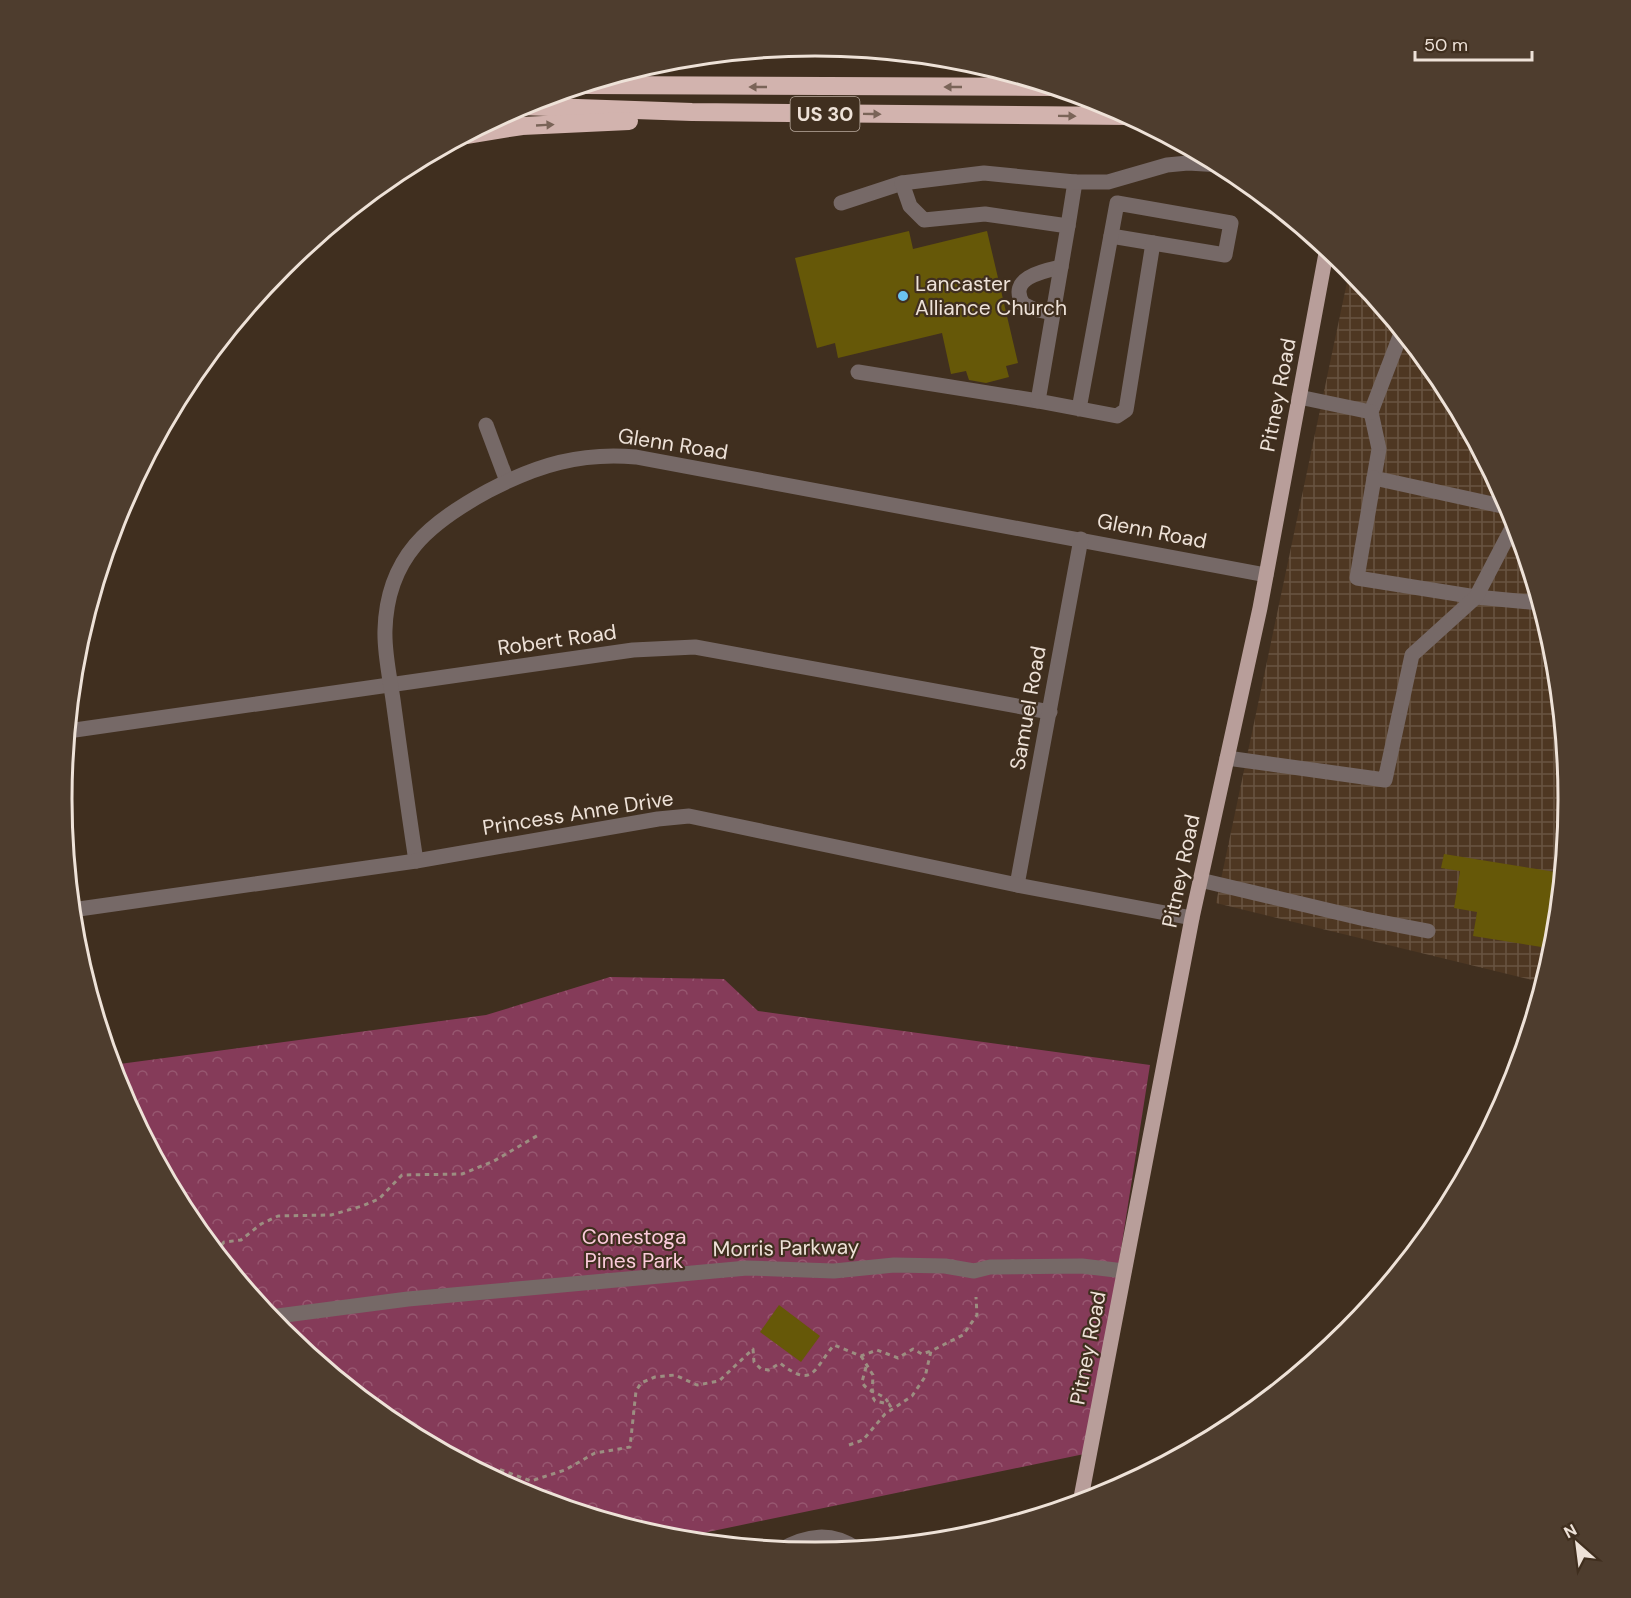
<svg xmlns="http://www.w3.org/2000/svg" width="1631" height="1598" viewBox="0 0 1631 1598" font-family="'DM Sans',sans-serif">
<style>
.industrial{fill:url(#industrial-grid)}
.park{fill:url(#park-crowns)}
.building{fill:#665808}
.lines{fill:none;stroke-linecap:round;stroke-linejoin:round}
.path{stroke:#9c8e81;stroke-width:3;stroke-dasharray:4.5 4.5;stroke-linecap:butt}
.minor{stroke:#766967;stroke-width:15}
.major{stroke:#b89e9a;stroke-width:15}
.highway{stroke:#d2b3ae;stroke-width:18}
.oneway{fill:#7a6458}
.poi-dot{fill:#6bc3f2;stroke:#402f1f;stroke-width:2}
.labels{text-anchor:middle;stroke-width:4.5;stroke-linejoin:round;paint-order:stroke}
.shield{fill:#402f1f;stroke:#baaca0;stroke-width:1.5}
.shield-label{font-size:20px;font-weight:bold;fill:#eee2d8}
.poi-label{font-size:21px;fill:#eee2d8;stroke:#402f1f;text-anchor:start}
.street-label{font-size:21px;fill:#eee2d8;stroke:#402f1f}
.park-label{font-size:21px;fill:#fbcbdb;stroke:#402f1f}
.rim{fill:none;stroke:#eee2d8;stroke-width:3}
</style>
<defs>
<pattern id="industrial-grid" width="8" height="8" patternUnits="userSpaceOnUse" patternTransform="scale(1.5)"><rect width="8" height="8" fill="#4e3722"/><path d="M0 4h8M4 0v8" fill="none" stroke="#685441"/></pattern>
<pattern id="park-crowns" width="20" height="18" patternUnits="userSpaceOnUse" patternTransform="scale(1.5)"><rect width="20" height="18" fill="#853b59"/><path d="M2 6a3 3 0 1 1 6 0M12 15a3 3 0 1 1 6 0" fill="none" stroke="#975770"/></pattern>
</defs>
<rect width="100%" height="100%" fill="#402f1f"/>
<polygon class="industrial" points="1350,268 1443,380 1512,511 1555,652 1569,799 1555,946 1544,983 1216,903"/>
<polygon class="park" points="610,977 724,979 758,1011 1150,1065 1089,1453 674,1539 527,1495 396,1426 282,1332 188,1218 119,1087 112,1065 486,1015"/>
<g class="building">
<polygon points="909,231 913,249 987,231 1018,363 1006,366 1009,377 986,383 969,380 966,371 951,374 942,333 838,358 835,343 817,348 795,258"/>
<polygon points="1444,854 1562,873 1554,949 1473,936 1477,912 1454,908 1460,871 1441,868"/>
<polygon points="779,1305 820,1336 801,1362 760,1332"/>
</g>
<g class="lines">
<g class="path">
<polyline points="216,1252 224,1242 241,1240 261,1224 278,1216 331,1215 362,1206 379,1199 402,1175 462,1174 494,1161 540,1134"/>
<polyline points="861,1356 873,1375 872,1396 875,1401 889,1404 892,1409"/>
<path d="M 866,1367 L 862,1382 C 867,1393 882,1392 888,1402"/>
<polyline points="849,1445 863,1440 885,1414 912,1396 925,1377 931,1351 963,1335 977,1315 976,1297"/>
<path d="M 482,1471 L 501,1470 L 531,1481 L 565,1470 L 595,1453 L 630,1447 L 636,1391 L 641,1383 L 655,1377 L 675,1375 L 697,1385 L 719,1381 L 753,1349 L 754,1362 L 761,1369 L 769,1370 L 780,1363 C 814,1390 814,1368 834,1345 L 861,1356 L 877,1350 L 898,1358 L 913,1349 L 922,1354 L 931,1351"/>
</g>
<g class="minor">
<polyline points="841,203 902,183"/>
<polyline points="1068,226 1075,182"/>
<polyline points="1111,236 1153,243"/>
<path d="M 1053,313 L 1033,309 L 1023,304 C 1007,278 1043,271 1061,267"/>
<polyline points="1407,337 1400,336 1371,412 1379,449 1374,478 1511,508"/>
<polyline points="858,372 1038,401"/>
<polyline points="1299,397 1371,412"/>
<polyline points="1079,409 1117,203 1231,223 1225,255 1153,243 1127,404 1126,410 1117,416 1038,401 1068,226 985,214 924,220 910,206 902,183 984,173 1075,182 1108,182 1167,165 1188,163 1221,165"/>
<polyline points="486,425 507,481"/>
<polyline points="1374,478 1357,578 1476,597 1540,603"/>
<polyline points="68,731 633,650 695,647 1050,712"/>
<polyline points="1227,758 1385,780 1412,655 1476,597 1512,528 1512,511"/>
<path d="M 416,861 C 408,809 401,758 394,707 C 391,682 384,655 385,630 C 387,557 429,523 488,491 C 537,465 581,452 636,457 L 1266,575"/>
<polyline points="1200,880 1365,919 1428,931"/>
<polyline points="1017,885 1081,539"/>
<polyline points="72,910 416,861 658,819 689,816 1017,885 1192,918"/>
<polyline points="270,1317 408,1299 747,1268 834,1271 894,1265 945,1266 974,1271 990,1267 1082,1266 1124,1271"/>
<path d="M 780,1550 C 807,1535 831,1531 857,1549"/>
</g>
<polyline class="major" points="1080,1503 1192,918 1260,608 1327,248"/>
<g class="highway">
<polyline points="584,85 1054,87"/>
<polyline points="520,106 692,112 1130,116"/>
<polyline points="466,135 522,126 629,121"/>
</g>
</g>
<defs><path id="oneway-solid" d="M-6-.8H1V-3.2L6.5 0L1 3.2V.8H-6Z" transform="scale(1.5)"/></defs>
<g class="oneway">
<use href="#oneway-solid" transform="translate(758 87) rotate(-180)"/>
<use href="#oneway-solid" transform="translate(953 87) rotate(-180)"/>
<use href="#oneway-solid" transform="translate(872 114) rotate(1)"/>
<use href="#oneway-solid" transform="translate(1067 116) rotate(1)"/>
<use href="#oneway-solid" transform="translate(545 125) rotate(-3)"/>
</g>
<circle class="poi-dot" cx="903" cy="296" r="6"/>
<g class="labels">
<rect class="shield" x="790.5" y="97" width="69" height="34" rx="4.5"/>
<g class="shield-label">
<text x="825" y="121">US 30</text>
</g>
<g class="poi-label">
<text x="915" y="291">Lancaster<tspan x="915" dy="24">Alliance Church</tspan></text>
</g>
<g class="street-label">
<text transform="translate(1278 395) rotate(-79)" y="7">Pitney Road</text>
<text transform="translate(673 444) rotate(9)" y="7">Glenn Road</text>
<text transform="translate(1152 531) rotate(11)" y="7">Glenn Road</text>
<text transform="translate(557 640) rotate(-8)" y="7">Robert Road</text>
<text transform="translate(1028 708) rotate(-80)" y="7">Samuel Road</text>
<text transform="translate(578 813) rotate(-9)" y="7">Princess Anne Drive</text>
<text transform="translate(1181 871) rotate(-78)" y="7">Pitney Road</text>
<text transform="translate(786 1248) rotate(-1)" y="7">Morris Parkway</text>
<text transform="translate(1088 1348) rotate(-79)" y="7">Pitney Road</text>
</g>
<g class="park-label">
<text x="634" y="1244">Conestoga<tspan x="634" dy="24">Pines Park</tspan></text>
</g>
</g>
<path d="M0 0H1631V1598H0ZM72 799a743 743 0 1 1 1486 0a743 743 0 1 1-1486 0Z" fill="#4e3d2e" fill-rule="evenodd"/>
<path class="rim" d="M72 799a743 743 0 1 1 1486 0a743 743 0 1 1-1486 0Z"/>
<g transform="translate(1577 1544) rotate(332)" stroke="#402f1f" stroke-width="4.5" paint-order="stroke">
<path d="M0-4.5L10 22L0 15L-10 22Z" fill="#eee2d8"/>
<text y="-9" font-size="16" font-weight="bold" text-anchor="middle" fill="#eee2d8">N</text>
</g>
<path d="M1415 51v9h117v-9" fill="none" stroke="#eee2d8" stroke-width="3"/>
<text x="1424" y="51" font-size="18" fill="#eee2d8" stroke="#402f1f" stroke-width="4.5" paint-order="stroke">50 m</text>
</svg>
